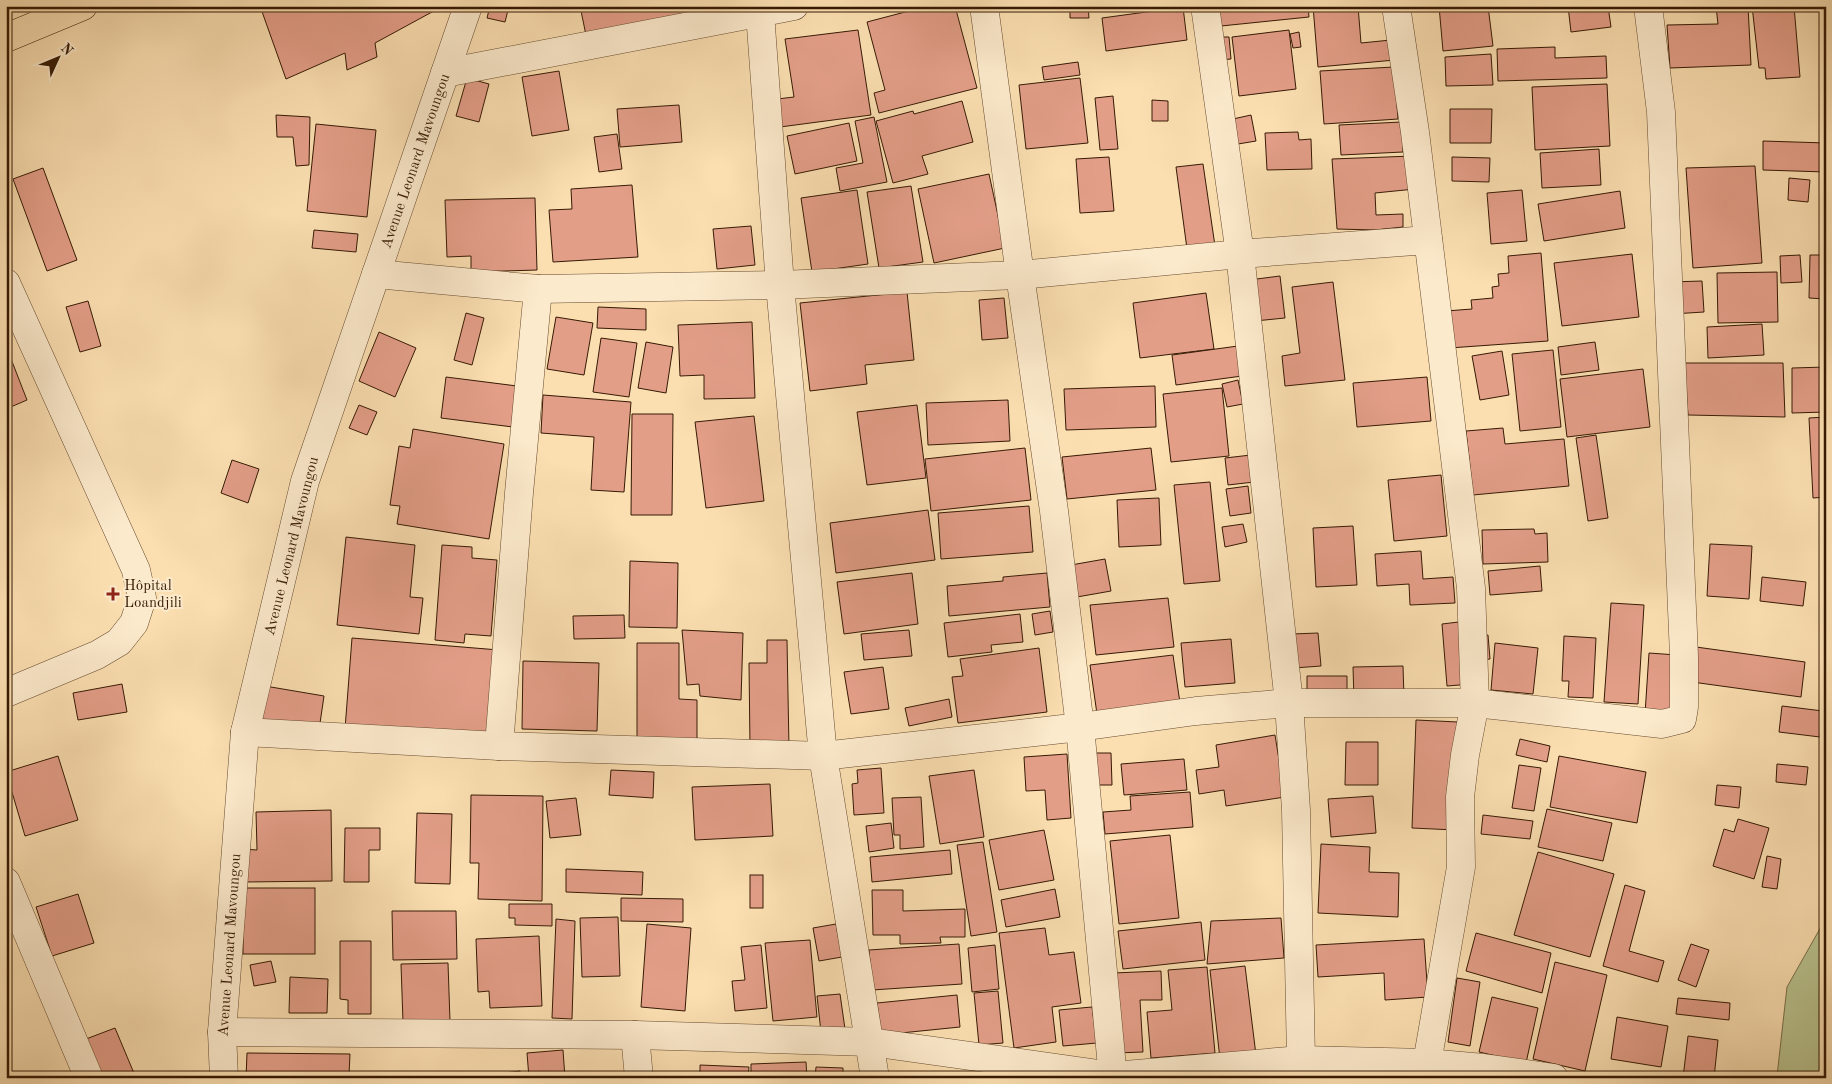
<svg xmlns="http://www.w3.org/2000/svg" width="1832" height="1084" viewBox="0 0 1832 1084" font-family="'Old Standard TT',serif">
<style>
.green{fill:#b9c38f;stroke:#786e4a}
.building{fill:#e39e88;stroke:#361a04}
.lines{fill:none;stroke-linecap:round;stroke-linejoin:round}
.minor-casing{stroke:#674b2f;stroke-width:29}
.highway-casing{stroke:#361a04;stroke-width:29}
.minor{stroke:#fceacc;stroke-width:28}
.highway{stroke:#fbdfb1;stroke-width:28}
.poi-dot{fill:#8f2418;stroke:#fceacc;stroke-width:2}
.labels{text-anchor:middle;stroke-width:4;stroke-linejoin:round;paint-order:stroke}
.street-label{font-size:15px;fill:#361a04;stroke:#fceacc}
.poi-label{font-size:15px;fill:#361a04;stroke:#fceacc;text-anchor:start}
</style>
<rect width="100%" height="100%" fill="#fbdfb1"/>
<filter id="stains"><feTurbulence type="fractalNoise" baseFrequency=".004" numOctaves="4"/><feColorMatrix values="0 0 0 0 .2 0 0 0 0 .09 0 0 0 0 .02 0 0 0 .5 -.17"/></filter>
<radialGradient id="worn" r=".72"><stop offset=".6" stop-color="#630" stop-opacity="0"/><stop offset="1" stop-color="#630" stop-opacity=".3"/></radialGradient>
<polygon class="green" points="1826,918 1826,1078 1777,1076 1787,987"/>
<g class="building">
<polygon points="260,6 443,6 375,43 377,57 370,60 347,70 345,53 286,79"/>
<polygon points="490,6 509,6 505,22 487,18"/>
<polygon points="580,6 780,6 587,40"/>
<polygon points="928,6 955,6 977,88 879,113 874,93 885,90 867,22"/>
<polygon points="1070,6 1088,6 1089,18 1070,18"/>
<polygon points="1308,6 1309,17 1221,26 1219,7"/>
<polygon points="1313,6 1358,6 1361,43 1391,40 1395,60 1318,67"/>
<polygon points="1439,6 1488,6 1493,46 1443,51"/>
<polygon points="1568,6 1608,6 1611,27 1571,32"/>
<polygon points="1716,6 1748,6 1751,65 1670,68 1667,25 1718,24"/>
<polygon points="1752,6 1794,6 1800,77 1766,79 1765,68 1759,68"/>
<polygon points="1183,7 1187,40 1106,51 1102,18"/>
<polygon points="858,30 871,115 780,127 777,99 794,97 785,39"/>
<polygon points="1289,30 1296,89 1239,96 1232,37"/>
<polygon points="1299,32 1301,47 1293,48 1290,34"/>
<polygon points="1216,37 1229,37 1231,59 1218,60"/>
<polygon points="1555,47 1555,58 1606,56 1607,78 1498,81 1497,49"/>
<polygon points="1491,54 1493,85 1446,86 1445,57"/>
<polygon points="1078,62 1080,75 1044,80 1042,67"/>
<polygon points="1394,67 1398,119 1324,124 1320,71"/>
<polygon points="559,71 569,130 532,136 522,77"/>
<polygon points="467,78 489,84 479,122 456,116"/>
<polygon points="1080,78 1088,143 1026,149 1019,85"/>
<polygon points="1607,84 1610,146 1535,150 1532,87"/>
<polygon points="1113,96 1118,149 1100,150 1095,98"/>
<polygon points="1152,100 1168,101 1168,121 1152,121"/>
<polygon points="962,101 973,142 922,156 928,174 893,183 876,121 913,111 914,114"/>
<polygon points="679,105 682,142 620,147 617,109"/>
<polygon points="1450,109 1492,109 1491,143 1450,143"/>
<polygon points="276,115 310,117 309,165 296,166 293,137 277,137"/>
<polygon points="1251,115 1256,141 1238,144 1233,119"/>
<polygon points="874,117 887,182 840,191 836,168 863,163 855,121"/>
<polygon points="1402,122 1403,152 1341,155 1339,125"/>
<polygon points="849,123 857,161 795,174 787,136"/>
<polygon points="316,124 376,130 367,217 307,211"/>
<polygon points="1298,132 1299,140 1311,139 1312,169 1267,170 1265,133"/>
<polygon points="617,134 622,169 599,172 594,137"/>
<polygon points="1763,141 1826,143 1826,172 1763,170"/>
<polygon points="1599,149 1601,185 1542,188 1540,153"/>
<polygon points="1413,156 1415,189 1375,193 1376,215 1403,214 1403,227 1375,230 1337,229 1332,159"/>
<polygon points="1109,157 1114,211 1080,213 1076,159"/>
<polygon points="1452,157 1490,158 1489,182 1452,181"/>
<polygon points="1203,164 1215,246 1187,249 1176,167"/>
<polygon points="1755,166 1762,263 1693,268 1686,168"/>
<polygon points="43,168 77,260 47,271 13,179"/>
<polygon points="989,174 1005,248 934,263 918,189"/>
<polygon points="1789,178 1810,180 1808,202 1788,200"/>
<polygon points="632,185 638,257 553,262 549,210 572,209 571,189"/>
<polygon points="911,186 923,262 879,268 867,192"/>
<polygon points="857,190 868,264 812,272 801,198"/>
<polygon points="1522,190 1527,241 1491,244 1487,193"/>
<polygon points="1620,191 1625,228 1544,241 1538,204"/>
<polygon points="535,198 537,270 471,272 471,256 447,257 445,200"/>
<polygon points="751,226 755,265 717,269 713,229"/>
<polygon points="314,230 358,234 356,252 312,248"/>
<polygon points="1541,253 1548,341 1449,348 1446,311 1472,309 1471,300 1493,298 1492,287 1499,286 1498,274 1509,273 1508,256"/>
<polygon points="1632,254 1639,317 1562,326 1554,263"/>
<polygon points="1800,255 1802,282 1781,283 1780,256"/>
<polygon points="1810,255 1826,255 1826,299 1809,298"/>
<polygon points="1777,272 1778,322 1718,323 1717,273"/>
<polygon points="1280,276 1285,318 1255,321 1249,280"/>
<polygon points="1702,281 1704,312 1672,314 1670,282"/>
<polygon points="1333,282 1345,380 1285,386 1282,356 1300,353 1292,287"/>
<polygon points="907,292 914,360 865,365 867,384 810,391 800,303"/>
<polygon points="1206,293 1214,349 1140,358 1133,303"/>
<polygon points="1004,298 1008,338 982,340 979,300"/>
<polygon points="88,301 101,346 80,352 66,307"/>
<polygon points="598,307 646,309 646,330 597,328"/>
<polygon points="466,313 484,318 472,365 454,360"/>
<polygon points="556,317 593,323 584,375 547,369"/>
<polygon points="752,322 755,398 704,399 704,375 680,376 678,325"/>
<polygon points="1762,324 1764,355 1708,358 1707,327"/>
<polygon points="379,332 416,348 395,397 359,381"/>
<polygon points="601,338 637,343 629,397 593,392"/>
<polygon points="646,342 673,347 666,393 638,388"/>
<polygon points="1595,342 1599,370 1561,375 1558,347"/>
<polygon points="6,346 27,400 6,409"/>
<polygon points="1238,346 1242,376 1176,385 1172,355"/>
<polygon points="1553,350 1561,427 1520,431 1512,354"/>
<polygon points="1502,351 1509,395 1480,400 1472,356"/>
<polygon points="1684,363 1783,363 1785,417 1688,415"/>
<polygon points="1826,367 1826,412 1792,413 1792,368"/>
<polygon points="1643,369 1650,427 1567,437 1560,379"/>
<polygon points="446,377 517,386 513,427 441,418"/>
<polygon points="1427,377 1431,421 1357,427 1353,383"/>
<polygon points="1238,380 1243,404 1227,407 1222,384"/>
<polygon points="1155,386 1156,427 1066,430 1064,389"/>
<polygon points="1222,388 1229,456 1171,462 1163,394"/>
<polygon points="543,395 631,402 624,492 591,490 594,437 541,433"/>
<polygon points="1008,400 1010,441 928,445 926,403"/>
<polygon points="359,405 377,412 367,435 349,428"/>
<polygon points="917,405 926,478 867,485 857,412"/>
<polygon points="632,414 673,414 672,515 631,515"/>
<polygon points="754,416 764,501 706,508 695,422"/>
<polygon points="1826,417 1826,497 1813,498 1809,418"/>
<polygon points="1503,428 1505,444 1564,439 1569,486 1473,495 1466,431"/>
<polygon points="413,429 504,444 489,539 397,524 400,506 390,505 399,446 410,448"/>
<polygon points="1596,435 1608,518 1588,521 1576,438"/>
<polygon points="1025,448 1031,500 931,511 925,459"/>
<polygon points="1151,448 1156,490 1067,499 1062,457"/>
<polygon points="1251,455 1254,482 1228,485 1225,458"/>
<polygon points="232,460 259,469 248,503 221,493"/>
<polygon points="1441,475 1447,536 1394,541 1388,480"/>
<polygon points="1210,482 1220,581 1184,584 1174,485"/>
<polygon points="1248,486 1251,513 1230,516 1226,489"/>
<polygon points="1159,498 1161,545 1119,547 1117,500"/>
<polygon points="1029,506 1033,552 941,559 938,513"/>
<polygon points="928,510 935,560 836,573 830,523"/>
<polygon points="1243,524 1247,542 1225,547 1222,527"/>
<polygon points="1353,526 1357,585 1316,587 1313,528"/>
<polygon points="1534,529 1535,534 1547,533 1548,562 1483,564 1482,530"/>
<polygon points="346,537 415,545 410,597 423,598 419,634 337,625"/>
<polygon points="1710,544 1752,546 1749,599 1707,596"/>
<polygon points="442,545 472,547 472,558 497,560 491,636 465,634 464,643 435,640"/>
<polygon points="1421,551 1423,579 1453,577 1455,603 1410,605 1409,584 1377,586 1375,554"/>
<polygon points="1105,559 1111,591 1077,597 1071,565"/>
<polygon points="630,561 678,563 677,628 629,627"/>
<polygon points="1540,566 1542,591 1490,595 1488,571"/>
<polygon points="912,573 918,624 844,634 837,582"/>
<polygon points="1047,573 1050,607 949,616 947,586 1003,581 1003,577"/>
<polygon points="1762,577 1806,582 1803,606 1760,601"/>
<polygon points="1168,598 1174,647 1096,655 1090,605"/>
<polygon points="1611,603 1644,605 1638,704 1604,702"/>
<polygon points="1050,611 1053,632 1035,635 1032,614"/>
<polygon points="1020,614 1023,642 991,645 992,652 948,657 944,623"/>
<polygon points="624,615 625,638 574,639 573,616"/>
<polygon points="1467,621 1472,684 1447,686 1442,624"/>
<polygon points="682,630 743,633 741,700 700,696 699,684 687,685"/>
<polygon points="909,630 912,656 864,660 861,634"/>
<polygon points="1318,633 1321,666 1294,668 1292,634"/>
<polygon points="1479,635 1488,635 1490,659 1479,660"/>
<polygon points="1564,636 1596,638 1593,698 1568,697 1569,681 1562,681"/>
<polygon points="352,638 499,650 492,741 345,729"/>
<polygon points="1231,639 1235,683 1185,687 1181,643"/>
<polygon points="767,640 787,640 789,748 750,748 749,663 767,663"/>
<polygon points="637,643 679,643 679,699 697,700 697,747 637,746"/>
<polygon points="1495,643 1538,648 1533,694 1491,690"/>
<polygon points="1696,647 1805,662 1801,697 1692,682"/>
<polygon points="1039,648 1047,712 958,723 952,677 963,676 960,659"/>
<polygon points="1649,653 1677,655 1674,716 1645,714"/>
<polygon points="1173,655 1180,703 1097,714 1090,665"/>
<polygon points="523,661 599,663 597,731 522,729"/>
<polygon points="1403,666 1404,698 1354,700 1353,667"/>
<polygon points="883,667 889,709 851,714 844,672"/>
<polygon points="1307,676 1347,676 1347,697 1307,696"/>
<polygon points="122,684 127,712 78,720 73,693"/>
<polygon points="265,686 324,696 319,730 260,720"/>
<polygon points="949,699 952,717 909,726 905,708"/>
<polygon points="1782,706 1823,711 1820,737 1779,732"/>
<polygon points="1416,720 1458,722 1455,830 1412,828"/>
<polygon points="1275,735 1285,797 1226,806 1224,790 1199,794 1196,770 1219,767 1216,745"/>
<polygon points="1520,739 1550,746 1547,762 1516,755"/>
<polygon points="1346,742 1378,742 1378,785 1345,785"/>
<polygon points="1093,753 1111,753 1112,785 1093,785"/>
<polygon points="1067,754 1071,818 1047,820 1045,790 1026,791 1024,757"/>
<polygon points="58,756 78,820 25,836 6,772"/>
<polygon points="1559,756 1646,772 1637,823 1550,807"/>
<polygon points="1184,759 1187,790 1124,795 1121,764"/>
<polygon points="1777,764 1808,767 1806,785 1776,782"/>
<polygon points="1519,765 1541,768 1534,811 1512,808"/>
<polygon points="881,768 884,813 854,815 852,784 858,783 857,770"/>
<polygon points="611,770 654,772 653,798 609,795"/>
<polygon points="974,770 984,837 940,844 929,776"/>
<polygon points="770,784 773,836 695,840 692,787"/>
<polygon points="1717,785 1741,787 1739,808 1715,805"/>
<polygon points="1190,792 1193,827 1105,834 1103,812 1131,810 1130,796"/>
<polygon points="471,795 543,796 542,901 478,899 479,863 470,863"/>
<polygon points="1373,796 1376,833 1331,837 1328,799"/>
<polygon points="921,797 924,847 900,849 900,835 894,835 892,798"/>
<polygon points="576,798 581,835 550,838 546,801"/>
<polygon points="1547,809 1612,823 1603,861 1538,847"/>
<polygon points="331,810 332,881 245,882 244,849 257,850 256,812"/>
<polygon points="417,813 452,814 450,884 415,883"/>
<polygon points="1483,815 1533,821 1530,839 1481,834"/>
<polygon points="1738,819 1769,828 1754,879 1713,866 1724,829 1734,832"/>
<polygon points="891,823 894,848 869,852 866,826"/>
<polygon points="345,828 380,828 380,850 369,850 369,882 344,882"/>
<polygon points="1044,830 1054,880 999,890 989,840"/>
<polygon points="1170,835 1179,918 1119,924 1110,841"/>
<polygon points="983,842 997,932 971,936 957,845"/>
<polygon points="1321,844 1370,847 1369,872 1399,873 1398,917 1318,913"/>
<polygon points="950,850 952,874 872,882 870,857"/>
<polygon points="1538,852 1614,874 1590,957 1514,935"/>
<polygon points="1767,856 1781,859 1777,889 1762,887"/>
<polygon points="566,869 643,872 642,895 566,892"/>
<rect x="750" y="875" width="13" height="33"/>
<polygon points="1625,885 1645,891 1629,951 1664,961 1658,982 1603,966"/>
<rect x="243" y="888" width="72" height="66"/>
<polygon points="1055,889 1060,917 1006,927 1001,900"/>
<polygon points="872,890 903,890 903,911 965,909 965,937 940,937 941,943 900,944 900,935 873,935"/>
<polygon points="78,894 94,943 52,956 36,907"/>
<polygon points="621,898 683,899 683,922 621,921"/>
<polygon points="509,904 552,904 552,926 515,925 515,918 509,918"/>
<polygon points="392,911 456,911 457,959 393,960"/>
<polygon points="618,917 620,976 582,977 580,918"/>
<polygon points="1281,918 1284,958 1207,964 1211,921"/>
<polygon points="556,919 575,921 572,1019 552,1018"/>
<polygon points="1201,922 1205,960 1123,969 1118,931"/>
<polygon points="647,924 691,928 685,1011 641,1007"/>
<polygon points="836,924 842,957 819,961 813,928"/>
<polygon points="1045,928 1049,955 1074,952 1081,1003 1052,1007 1056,1042 1014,1048 999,933"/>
<polygon points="1476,933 1551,953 1542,993 1466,971"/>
<polygon points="539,936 542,1006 490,1008 489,991 478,992 476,939"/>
<polygon points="1424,939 1428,997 1385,1000 1384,973 1318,977 1316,945"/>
<polygon points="810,940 817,1017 773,1021 765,943"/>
<polygon points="340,941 371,941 371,1014 348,1014 348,1000 340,999"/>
<polygon points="959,944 962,984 872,990 869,950"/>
<polygon points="1691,944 1709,950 1696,987 1678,980"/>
<polygon points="761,945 767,1008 735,1011 732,981 745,980 741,947"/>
<polygon points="995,945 999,989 972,992 968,948"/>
<polygon points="271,961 276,982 254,986 250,965"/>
<polygon points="1555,962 1607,975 1585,1071 1533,1059"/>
<polygon points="448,963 450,1021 403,1022 401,964"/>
<polygon points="1245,966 1256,1055 1220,1059 1210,970"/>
<polygon points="1207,967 1215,1053 1151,1058 1147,1012 1172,1010 1168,970"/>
<polygon points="1161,971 1162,1000 1140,1000 1143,1052 1116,1053 1113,973"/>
<polygon points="290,977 328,979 327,1013 289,1013"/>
<polygon points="1457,978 1480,982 1470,1046 1448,1042"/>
<polygon points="998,991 1003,1043 979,1045 974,993"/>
<polygon points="840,994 845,1029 821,1032 817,996"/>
<polygon points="957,995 960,1027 881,1035 877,1003"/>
<polygon points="1492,997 1538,1008 1526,1063 1479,1052"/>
<polygon points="1678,998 1730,1003 1729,1020 1676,1014"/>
<polygon points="1092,1007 1097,1043 1063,1046 1059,1010"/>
<polygon points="1617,1017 1668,1026 1661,1067 1611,1059"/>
<polygon points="115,1028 136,1078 102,1078 86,1039"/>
<polygon points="1688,1036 1718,1040 1714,1078 1683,1078"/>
<polygon points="563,1050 565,1078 529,1078 527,1053"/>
<polygon points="247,1053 350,1054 349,1075 294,1074 294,1078 246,1078"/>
<polygon points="806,1062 807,1078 751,1078 751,1064"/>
<polygon points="700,1065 749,1067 748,1078 700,1078"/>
<polygon points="816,1067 843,1068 843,1078 815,1078"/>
<polygon points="520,1071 521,1078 462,1078"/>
<polygon points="56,1073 58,1078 43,1078"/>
<polygon points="398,1074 398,1078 373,1078 373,1076"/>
</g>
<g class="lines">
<defs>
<g id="minor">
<polyline points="984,6 1020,275 1054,511 1080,727 1113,1078"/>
<polyline points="1205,6 1240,254 1289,703 1296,810 1301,1060"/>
<polyline points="1396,6 1415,132 1471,588 1475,703 1465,755 1460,797 1461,867 1427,1063"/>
<polyline points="760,13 780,285 823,756 875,1078"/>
<polyline points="445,73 794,6"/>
<polyline points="376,274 538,289 780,285 1020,275 1240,254 1428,240"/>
<polyline points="6,283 136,570 142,598 134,623 119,642 97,655 6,693"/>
<polyline points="245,732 499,746 823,756 1080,727 1196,711 1289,703 1475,703 1662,724 1682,719 1684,707 1684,656 1661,112 1648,6"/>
<polyline points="499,746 519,493 538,289"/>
<polyline points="6,882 89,1078"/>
<polyline points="222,1032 635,1035 870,1042 1113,1076 1301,1060 1427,1063 1484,1068 1554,1078"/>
<polyline points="635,1035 639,1078"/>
<polyline points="224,1078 222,1032 245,732 305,481 468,6"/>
</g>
<polyline id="highway" points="6,38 83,6"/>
</defs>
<use href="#minor" class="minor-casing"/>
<use href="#highway" class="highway-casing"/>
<use href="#minor" class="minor"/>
<use href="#highway" class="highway"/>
</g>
<path class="poi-dot" d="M110.5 586.5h5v5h5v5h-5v5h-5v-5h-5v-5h5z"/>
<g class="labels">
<g class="street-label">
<text transform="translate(415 161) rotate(-71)" y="5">Avenue Leonard Mavoungou</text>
<text transform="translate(291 546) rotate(-76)" y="5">Avenue Leonard Mavoungou</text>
<text transform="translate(229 945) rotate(-86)" y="5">Avenue Leonard Mavoungou</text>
</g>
<g class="poi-label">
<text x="124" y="590">Hôpital<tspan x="124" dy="17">Loandjili</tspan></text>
</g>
</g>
<rect width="1832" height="1084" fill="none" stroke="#fbdfb1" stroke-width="25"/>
<rect x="8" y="8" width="1817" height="1069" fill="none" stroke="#361a04" stroke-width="2.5"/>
<rect x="12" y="12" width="1807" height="1059" fill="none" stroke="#361a04"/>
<g transform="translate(58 58) rotate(46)" stroke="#fceacc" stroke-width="4" paint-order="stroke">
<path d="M0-4L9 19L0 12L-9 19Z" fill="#361a04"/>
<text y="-8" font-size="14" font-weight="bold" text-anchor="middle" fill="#361a04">N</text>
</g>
<rect width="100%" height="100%" filter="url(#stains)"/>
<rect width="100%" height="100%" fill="url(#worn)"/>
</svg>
